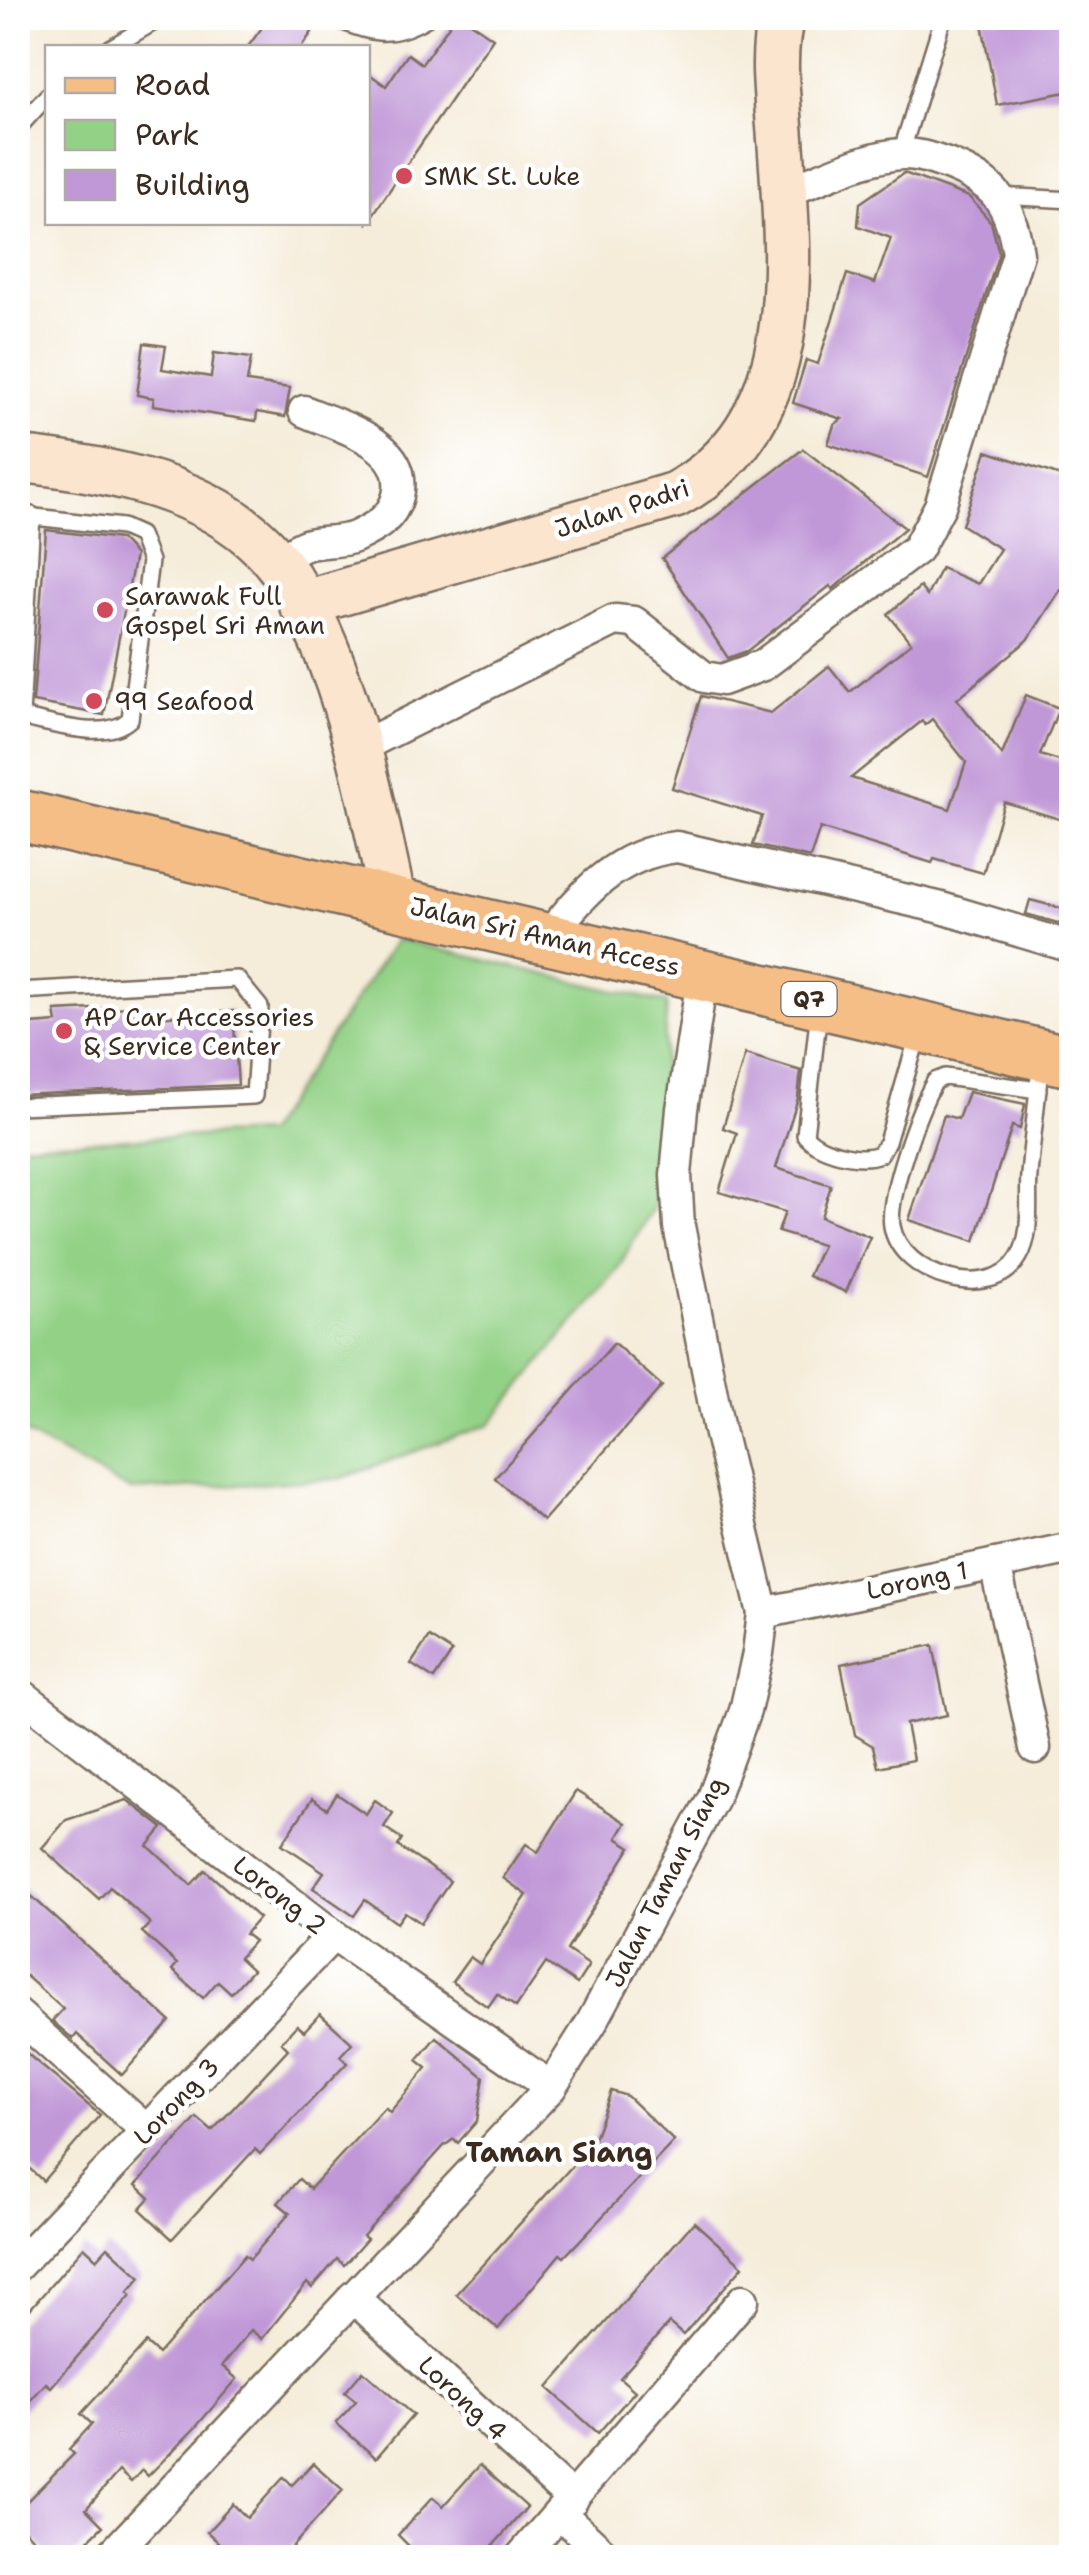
<svg xmlns="http://www.w3.org/2000/svg" width="1089" height="2575" viewBox="0 0 1089 2575" font-family="'Shantell Sans',sans-serif">
<style>
.green{fill:#93d186;stroke:#677e52;stroke-width:2.5}
.building{fill:#c097d7;fill-rule:evenodd}
.lines{fill:none;stroke-linecap:round;stroke-linejoin:round}
.lane-casing{stroke:#7c6e5f;stroke-width:20}
.street-casing{stroke:#7c6e5f;stroke-width:35}
.secondary-casing{stroke:#7c6e5f;stroke-width:50}
.primary-casing{stroke:#7c6e5f;stroke-width:55}
.lane{stroke:#fff;stroke-width:15}
.street{stroke:#fff;stroke-width:30}
.secondary{stroke:#fbe5cf;stroke-width:45}
.primary{stroke:#f6be87;stroke-width:50}
.poi-dot{fill:#d1495b;stroke:#fff;stroke-width:4}
.labels{text-anchor:middle;stroke-width:9;stroke-linejoin:round;paint-order:stroke}
.shield{fill:#fff;stroke:#766a62;stroke-width:2.5}
.shield-label{font-size:22px;font-weight:bold;fill:#3b2a1e}
.poi-label{font-size:25px;fill:#3b2a1e;stroke:#fff;text-anchor:start}
.street-label{font-size:25px;fill:#3b2a1e;stroke:#fff}
.neighbourhood-label{font-size:28px;font-weight:bold;fill:#3b2a1e;stroke:#fff}
</style>
<rect width="100%" height="100%" fill="#fff"/>
<filter id="ink" filterUnits="userSpaceOnUse"><feTurbulence type="fractalNoise" baseFrequency=".01" numOctaves="2"/><feDisplacementMap in="SourceGraphic" scale="20" xChannelSelector="R" yChannelSelector="G"/><feConvolveMatrix kernelMatrix="1 2 1 2 8 2 1 2 1" color-interpolation-filters="sRGB"/></filter>
<filter id="wash" filterUnits="userSpaceOnUse"><feTurbulence type="fractalNoise" baseFrequency=".0048" numOctaves="4" result="noise"/><feDisplacementMap in="SourceGraphic" scale="40" xChannelSelector="R" yChannelSelector="G"/><feGaussianBlur stdDeviation="2.25" result="paint"/><feColorMatrix in="noise" values="0 0 0 0 0 0 0 0 0 0 0 0 0 0 0 0 0 1.4 0 .05"/><feComposite in="paint" operator="in"/></filter>
<g filter="url(#wash)">
<rect width="100%" height="100%" fill="#f5ecd9"/>
<polygon class="green" points="396,939 667,1003 654,1206 616,1271 490,1424 339,1479 131,1491 18,1430 18,1144 266,1133"/>
<g id="blocks">
<g class="building">
<polygon points="269,18 292,18 312,32 301,48 247,48"/>
<polygon points="454,18 464,18 493,38 368,222 368,73 386,86 408,54 422,64"/>
<polygon points="981,18 1072,18 1072,91 997,105"/>
<polygon points="904,173 969,197 991,222 999,253 928,477 828,444 834,425 842,419 793,403 806,360 818,364 847,274 875,283 891,238 858,226 860,203"/>
<polygon points="144,343 166,346 162,369 211,377 214,353 251,358 247,382 290,388 285,417 257,412 256,421 153,405 154,398 137,395"/>
<polygon points="803,449 905,528 833,589 830,586 747,651 728,658 662,558"/>
<path d="M 987,451 L 1072,480 L 1072,596 L 1061,589 L 1028,640 L 957,699 L 1002,755 L 1026,695 L 1059,708 L 1040,755 L 1072,765 L 1072,823 L 1004,802 L 983,873 L 934,859 L 932,863 L 820,828 L 810,858 L 753,845 L 762,816 L 672,788 L 701,696 L 771,713 L 829,666 L 850,692 L 911,643 L 888,614 L 920,587 L 927,596 L 941,568 L 978,584 L 1000,549 L 962,525 ZM 932,719 L 966,762 L 950,809 L 851,778 L 922,721 L 925,725 Z"/>
<polygon points="46,530 120,539 135,555 104,715 33,702"/>
<polygon points="1030,900 1072,911 1072,927 1026,914"/>
<polygon points="131,1007 134,1019 233,1011 238,1085 18,1095 18,1025 57,1022 55,1011"/>
<polygon points="745,1054 801,1071 798,1098 776,1168 831,1185 821,1217 870,1237 846,1292 808,1276 822,1245 778,1232 785,1212 719,1192 737,1133 723,1128"/>
<polygon points="968,1092 1025,1104 1020,1129 1012,1126 975,1241 909,1220 944,1115 958,1119"/>
<polygon points="614,1343 662,1386 543,1521 495,1478"/>
<polygon points="429,1637 452,1652 434,1679 411,1664"/>
<polygon points="933,1645 947,1715 906,1724 913,1760 878,1767 873,1746 855,1735 841,1664"/>
<polygon points="576,1791 626,1823 617,1838 631,1847 567,1950 589,1965 577,1984 546,1963 516,2007 497,1994 488,2007 452,1982 470,1957 480,1964 527,1895 503,1878 526,1844 538,1852"/>
<polygon points="337,1794 366,1814 375,1800 393,1813 384,1827 402,1839 398,1846 450,1881 421,1923 405,1912 397,1923 365,1900 354,1916 313,1888 324,1872 282,1844 312,1799 327,1809"/>
<polygon points="127,1800 163,1828 148,1846 191,1885 205,1870 259,1918 245,1934 254,1941 239,1958 252,1970 231,1993 218,1981 203,1998 172,1970 177,1964 142,1932 150,1923 110,1887 99,1899 42,1848 66,1820"/>
<polygon points="18,1884 170,2021 122,2075 77,2034 73,2039 52,2021 63,2009 18,1969"/>
<polygon points="320,2014 352,2043 340,2056 347,2063 260,2154 255,2149 172,2239 140,2209 150,2198 136,2185 197,2118 212,2131 288,2049 281,2042 297,2025 304,2031"/>
<polygon points="436,2037 484,2077 477,2121 458,2143 454,2139 444,2146 363,2236 367,2239 344,2265 337,2259 312,2288 307,2283 262,2339 251,2330 222,2366 237,2379 195,2428 148,2476 142,2470 131,2482 119,2471 86,2509 103,2526 70,2558 51,2558 18,2523 18,2510 74,2454 69,2449 92,2424 81,2414 146,2343 158,2354 245,2255 250,2259 290,2213 278,2203 299,2179 310,2189 385,2107 390,2112 427,2068 417,2060"/>
<polygon points="18,2046 100,2115 43,2181 18,2158"/>
<polygon points="611,2091 627,2096 674,2141 564,2257 560,2254 498,2329 456,2294 592,2144"/>
<polygon points="694,2222 743,2266 683,2335 669,2323 620,2378 635,2391 598,2433 548,2388"/>
<polygon points="84,2247 97,2259 108,2247 141,2277 128,2292 131,2295 51,2387 46,2383 18,2414 18,2323"/>
<polygon points="363,2371 413,2415 376,2458 336,2423 356,2401 345,2392"/>
<polygon points="313,2463 343,2490 282,2558 203,2558 218,2542 207,2532 233,2504 247,2518 284,2477 292,2485"/>
<polygon points="480,2465 527,2507 482,2558 397,2558 408,2545 398,2535 433,2497 443,2506"/>
</g>
</g>
</g>
<g filter="url(#ink)">
<use href="#blocks" fill-opacity="0" stroke="#7c6e5f" stroke-width="2.5"/>
<g class="lines">
<defs>
<g id="lane">
<path d="M 334,18 C 371,35 392,39 427,18"/>
<polyline points="110,48 161,18"/>
<polyline points="18,128 48,95"/>
<polyline points="901,153 943,18"/>
<polyline points="999,196 1072,200"/>
<path d="M 18,515 L 122,527 L 140,535 L 150,561 L 130,719 C 104,743 50,722 18,717"/>
<polyline points="21,717 32,515"/>
<polyline points="18,991 237,979 260,1007 254,1096 18,1106"/>
<path d="M 819,1010 L 805,1135 C 819,1152 860,1162 880,1154 L 887,1142 L 919,1032"/>
<path d="M 1038,1090 L 945,1077 L 935,1081 C 919,1108 887,1196 892,1226 C 900,1276 992,1304 1019,1257 C 1033,1233 1027,1201 1029,1175 C 1032,1137 1038,1099 1040,1061"/>
</g>
<g id="street">
<path d="M 276,564 C 286,557 297,547 309,544 C 324,540 340,543 355,537 C 374,528 392,519 398,496 C 410,443 340,427 304,411"/>
<path d="M 358,748 L 615,620 L 634,622 L 704,677 L 722,680 L 763,665 L 917,549 L 940,506 L 1018,254 C 1011,203 995,182 947,164 C 932,159 917,153 902,154 C 864,156 820,180 784,192"/>
<path d="M 546,940 C 580,895 617,853 677,847 L 938,907 L 1072,947"/>
<polyline points="995,1564 1035,1748"/>
<polyline points="763,1613 1072,1548"/>
<polyline points="18,1692 333,1935 551,2087"/>
<polyline points="18,2015 147,2131"/>
<polyline points="18,2265 333,1935"/>
<polyline points="353,2297 573,2499"/>
<polyline points="560,2513 608,2558"/>
<polyline points="109,2558 551,2087 592,2022 713,1798 745,1711 758,1653 763,1613 719,1430 679,1226 676,1175 682,1109 703,972"/>
<polyline points="520,2558 743,2300"/>
</g>
<g id="secondary">
<path d="M 18,459 C 97,468 190,482 253,537 C 339,611 369,794 393,901"/>
<path d="M 302,604 L 675,495 C 809,423 789,261 780,132 C 777,94 771,54 781,18"/>
</g>
<polyline id="primary" points="18,815 1072,1062"/>
</defs>
<use href="#lane" class="lane-casing"/>
<use href="#street" class="street-casing"/>
<use href="#secondary" class="secondary-casing"/>
<use href="#primary" class="primary-casing"/>
<use href="#lane" class="lane"/>
<use href="#street" class="street"/>
<use href="#secondary" class="secondary"/>
<use href="#primary" class="primary"/>
</g>
</g>
<g class="poi-dot">
<circle cx="404" cy="176" r="10"/>
<circle cx="105" cy="610" r="10"/>
<circle cx="94" cy="701" r="10"/>
<circle cx="64" cy="1031" r="10"/>
</g>
<g class="labels">
<rect class="shield" x="781.5" y="982" width="55" height="34" rx="8"/>
<g class="shield-label">
<text x="809" y="1007">Q7</text>
</g>
<g class="poi-label">
<text x="424" y="185">SMK St. Luke</text>
<text x="125" y="605">Sarawak Full<tspan x="125" dy="29">Gospel Sri Aman</tspan></text>
<text x="114" y="710">99 Seafood</text>
<text x="84" y="1026">AP Car Accessories<tspan x="84" dy="29">&amp; Service Center</tspan></text>
</g>
<g class="street-label">
<text transform="translate(622 508) rotate(-18)" y="9">Jalan Padri</text>
<text transform="translate(545 936) rotate(13)" y="9">Jalan Sri Aman Access</text>
<text transform="translate(917 1580) rotate(-12)" y="9">Lorong 1</text>
<text transform="translate(665 1882) rotate(-63)" y="9">Jalan Taman Siang</text>
<text transform="translate(280 1895) rotate(38)" y="9">Lorong 2</text>
<text transform="translate(176 2101) rotate(-46)" y="9">Lorong 3</text>
<text transform="translate(463 2398) rotate(43)" y="9">Lorong 4</text>
</g>
<g class="neighbourhood-label">
<text x="559" y="2162">Taman Siang</text>
</g>
</g>
<rect width="1089" height="2575" fill="none" stroke="#fff" stroke-width="60"/>
<rect x="45" y="45" width="325" height="180" fill="#ffffff" stroke="#b1aaa5" stroke-width="2.5"/>
<rect x="65" y="78" width="50" height="15" fill="#f6be87" stroke="#b1aaa5" stroke-width="2.5"/>
<text x="135" y="95" font-size="30" fill="#3b2a1e">Road</text>
<rect x="65" y="120" width="50" height="30" fill="#93d186" stroke="#b1aaa5" stroke-width="2.5"/>
<text x="135" y="145" font-size="30" fill="#3b2a1e">Park</text>
<rect x="65" y="170" width="50" height="30" fill="#c097d7" stroke="#b1aaa5" stroke-width="2.5"/>
<text x="135" y="195" font-size="30" fill="#3b2a1e">Building</text>
</svg>
